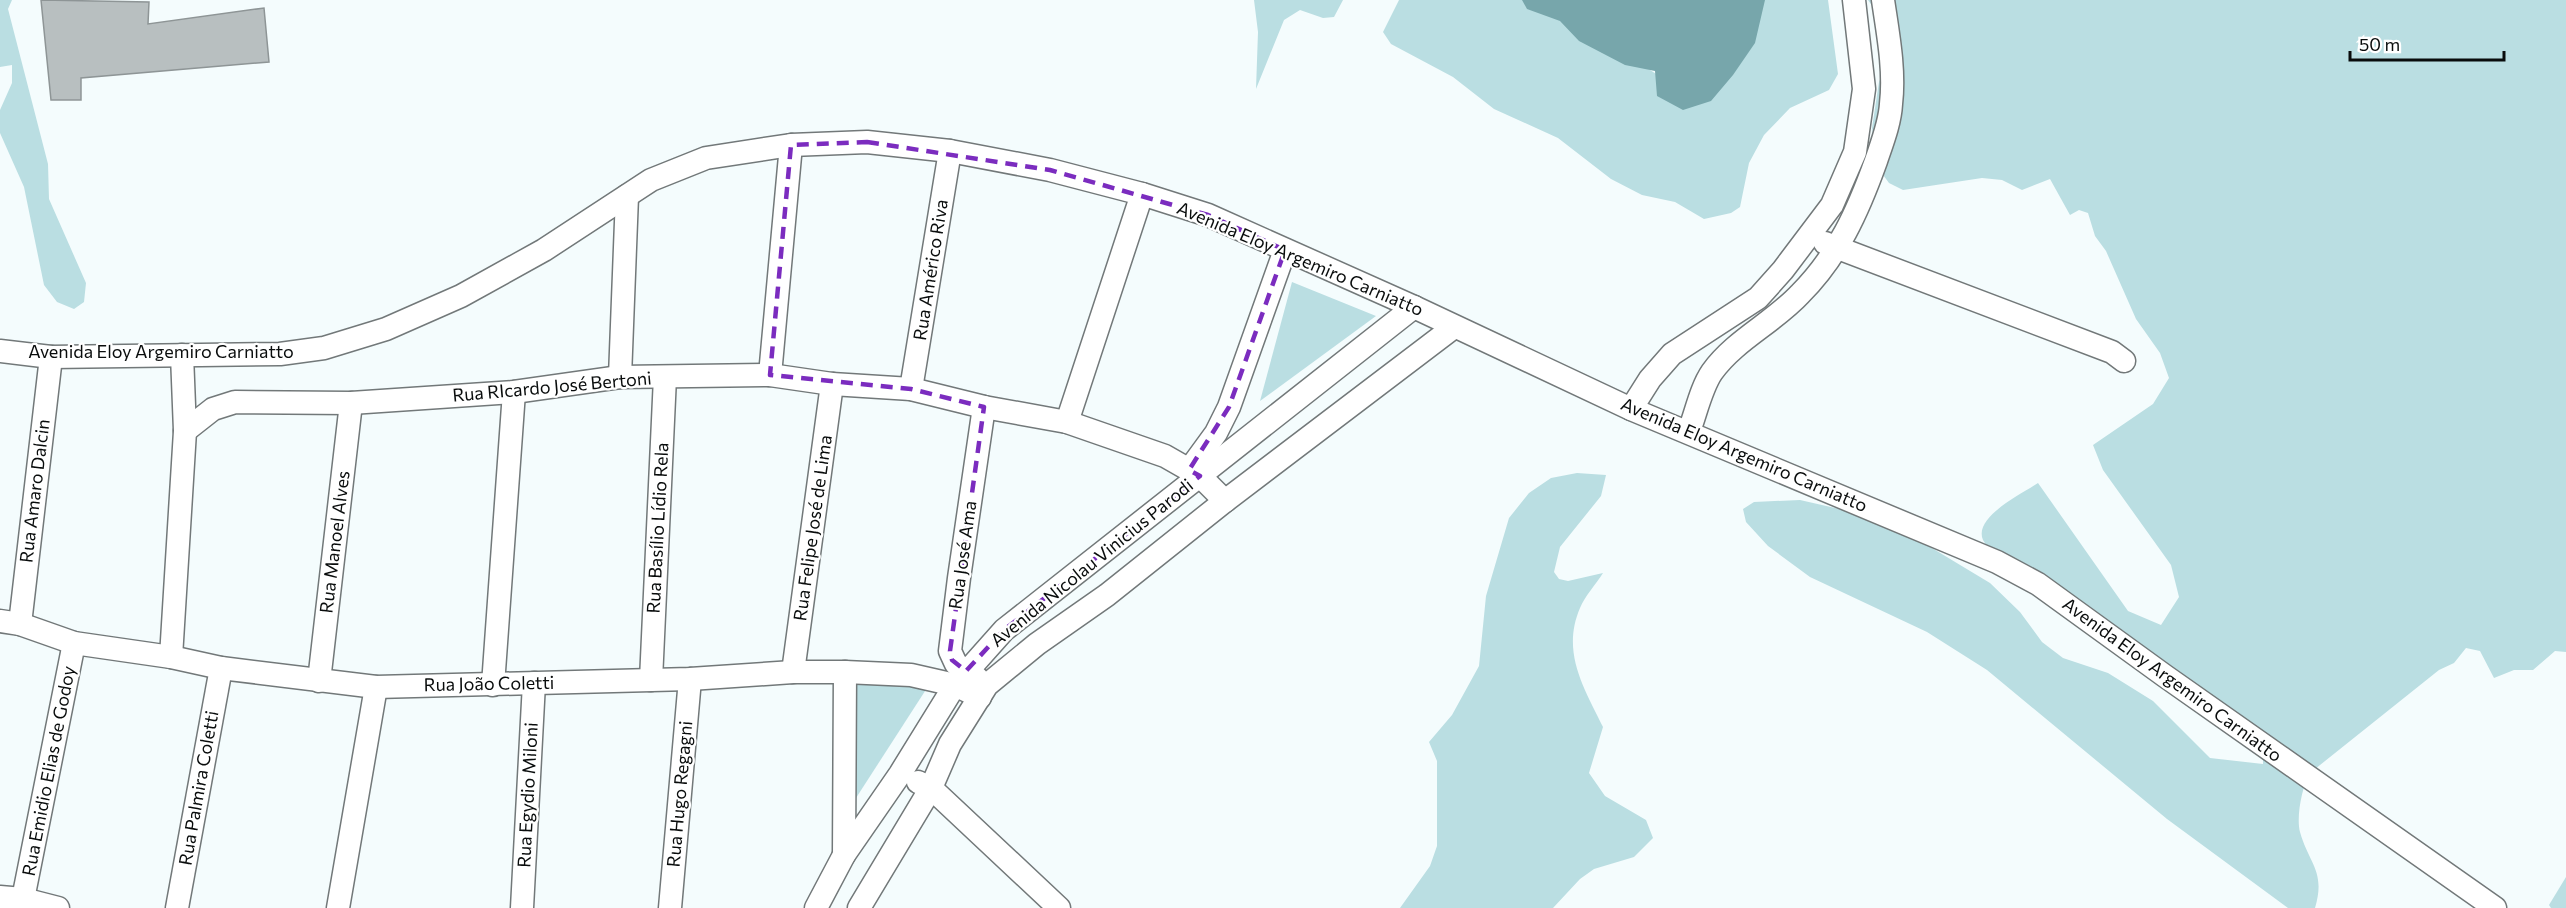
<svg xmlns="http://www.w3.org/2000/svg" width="2566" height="908" viewBox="0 0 2566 908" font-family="Commissioner,sans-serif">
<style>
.green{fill:#badee2}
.water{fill:#77a6ab}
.building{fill:#b8bfc0;stroke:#8e9596;stroke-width:1.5}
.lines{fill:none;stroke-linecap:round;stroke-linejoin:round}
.minor-casing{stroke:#727879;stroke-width:25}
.minor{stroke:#fff;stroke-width:22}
.marked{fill:none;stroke:#7b2cbf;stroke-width:4.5;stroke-dasharray:12 8;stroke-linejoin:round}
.labels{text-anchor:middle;stroke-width:4.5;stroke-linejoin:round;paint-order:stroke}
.street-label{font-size:18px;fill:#090c0c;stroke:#fff}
</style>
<rect width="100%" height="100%" fill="#f4fcfd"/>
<g class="green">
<polygon points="0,0 12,0 8,9 48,164 49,199 86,283 84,302 74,309 57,302 44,285 24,187 0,133 0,110 12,83 12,65 0,67"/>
<polygon points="1254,0 1343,0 1334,17 1323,18 1300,10 1284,20 1256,89 1258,32"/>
<polygon points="1399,0 1541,0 1664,79 1733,0 1828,0 1838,74 1829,90 1790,108 1764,135 1749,163 1740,207 1731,213 1704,219 1675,202 1642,195 1611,179 1558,138 1494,109 1453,77 1391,44 1383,32"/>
<path d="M 1868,0 L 2566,0 L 2566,652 L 2555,651 L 2533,670 L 2514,670 L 2494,678 L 2480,651 L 2466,648 L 2454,663 L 2439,670 L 2310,773 C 2302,786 2296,817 2300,832 C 2309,864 2326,871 2315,908 L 2288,908 L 2167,819 L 1987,670 L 1927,632 L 1810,577 L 1768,546 L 1746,522 L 1743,509 L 1754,502 L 1800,500 L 1857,513 L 1907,533 L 1990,583 L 2020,612 L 2042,642 L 2063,658 L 2108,673 L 2153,701 L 2210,758 L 2263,764 L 2263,756 L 2014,569 C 2005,561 1988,550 1983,540 C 1973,517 2022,494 2038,483 L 2128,611 L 2161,625 L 2179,597 L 2171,565 L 2103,470 L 2093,445 L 2153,404 L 2169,378 L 2160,353 L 2136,319 L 2106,251 L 2095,236 L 2088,213 L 2079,210 L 2070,215 L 2050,179 L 2022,190 L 2002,180 L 1982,178 L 1903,190 L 1889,183 L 1878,168 L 1872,128 L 1879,82 L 1894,45 L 1888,28 Z"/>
<polygon points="1292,282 1376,316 1260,401"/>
<path d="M 1577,473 L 1606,475 L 1601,496 L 1560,547 L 1554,572 L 1559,579 L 1568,581 L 1603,573 C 1596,584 1585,596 1580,608 C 1561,652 1584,688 1603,727 L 1589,773 L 1605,796 L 1646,820 L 1653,838 L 1634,857 L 1594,869 L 1580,879 L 1553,908 L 1400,908 L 1430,866 L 1437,846 L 1437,761 L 1429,742 L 1452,715 L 1479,666 L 1486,596 L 1509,518 L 1529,493 L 1551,478 Z"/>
<polygon points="856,683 927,688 856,798"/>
<polygon points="2566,877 2566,908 2551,908 2549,905"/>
</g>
<polygon class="water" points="1522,0 1765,0 1755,43 1733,75 1711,101 1683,110 1657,96 1655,71 1625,65 1579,41 1560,21 1527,9"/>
<polygon class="building" points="41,0 149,2 148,24 264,8 269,62 81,78 81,100 51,100"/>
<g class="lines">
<defs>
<g id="minor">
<polyline points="1825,243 2112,352 2124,361"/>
<polyline points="0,351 51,357 280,354 324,348 386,329 461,296 544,250 651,180 706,158 791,145 867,142 950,151 1050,170 1142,194 1208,215 1414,307 1631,409 1997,562 2038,584 2165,676 2495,908"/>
<polyline points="770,375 791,145"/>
<polyline points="620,377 627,196"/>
<polyline points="911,389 950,151"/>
<polyline points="1631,409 1650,379 1672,354 1758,298 1783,270 1832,205 1855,152 1864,89 1854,0"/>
<polyline points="1067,422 1142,194"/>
<polyline points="185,431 213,409 235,402 351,403 514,392 620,377 770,375 832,384 911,389 984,407 1067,422 1165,456 1200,476 1225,501"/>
<path d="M 1689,431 C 1696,413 1701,388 1712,372 C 1735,340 1773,323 1800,294 C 1838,256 1858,211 1876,161 C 1882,143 1890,123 1891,104 C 1895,70 1888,34 1883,0"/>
<polyline points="1189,470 1216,433 1229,407 1285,250"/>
<polyline points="0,621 20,624 74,643 171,657 221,668 376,687 690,679 793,672 845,672 911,675 955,685 980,697"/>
<polyline points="20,624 51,357"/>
<polyline points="171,657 185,431 182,355"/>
<polyline points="793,672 832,384"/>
<polyline points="977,678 956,664 950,651 959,578 984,407"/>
<polyline points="651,680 665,377"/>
<polyline points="319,681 351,403"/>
<polyline points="493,685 514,392"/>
<polyline points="918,782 931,788 1059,908"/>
<polyline points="844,855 845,672"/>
<polyline points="0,897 23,899 58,908"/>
<polyline points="23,899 74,643"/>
<polyline points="177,908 221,668"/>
<polyline points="338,908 376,687"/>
<polyline points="522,908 534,683"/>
<polyline points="670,908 690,679"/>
<polyline points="816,908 844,855 900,774 955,685 1004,630 1414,307"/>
<polyline points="859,908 931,788 950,744 987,685 1037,644 1107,595 1225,501 1454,327"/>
</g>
</defs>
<use href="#minor" class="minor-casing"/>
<use href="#minor" class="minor"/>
</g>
<path class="marked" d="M 867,142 L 1050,170 L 1208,215 L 1285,250 L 1229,407 L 1189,470 L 1200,476 L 1004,630 L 966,671 L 952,660 L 950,651 L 984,407 L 911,389 L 770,375 L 791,145 Z"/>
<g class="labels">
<g class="street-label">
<text transform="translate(1300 259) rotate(23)" y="6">Avenida Eloy Argemiro Carniatto</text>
<text transform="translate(931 270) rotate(-81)" y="6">Rua Américo Riva</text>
<text x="161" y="358">Avenida Eloy Argemiro Carniatto</text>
<text transform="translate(552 387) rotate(-5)" y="6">Rua RIcardo José Bertoni</text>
<text transform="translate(1744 455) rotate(23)" y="6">Avenida Eloy Argemiro Carniatto</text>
<text transform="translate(35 491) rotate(-83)" y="6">Rua Amaro Dalcin</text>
<text transform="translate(658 528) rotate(-87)" y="6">Rua Basílio Lídio Rela</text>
<text transform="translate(813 528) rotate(-82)" y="6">Rua Felipe José de Lima</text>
<text transform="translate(335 542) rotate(-83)" y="6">Rua Manoel Alves</text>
<text transform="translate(963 555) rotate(-82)" y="6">Rua José Ama</text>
<text transform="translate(1092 563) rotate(-39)" y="6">Avenida Nicolau Vinicius Parodi</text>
<text transform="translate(2172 680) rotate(36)" y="6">Avenida Eloy Argemiro Carniatto</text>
<text transform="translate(489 684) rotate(-1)" y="6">Rua João Coletti</text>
<text transform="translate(49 771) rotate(-79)" y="6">Rua Emidio Elias de Godoy</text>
<text transform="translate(199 788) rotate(-80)" y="6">Rua Palmira Coletti</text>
<text transform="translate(680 794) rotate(-85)" y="6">Rua Hugo Regagni</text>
<text transform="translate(528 795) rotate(-87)" y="6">Rua Egydio Miloni</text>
</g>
</g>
<path d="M2350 51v9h154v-9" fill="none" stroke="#090c0c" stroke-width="3"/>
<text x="2359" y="51" font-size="18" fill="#090c0c" stroke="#ffffff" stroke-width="4.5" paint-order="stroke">50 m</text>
</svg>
